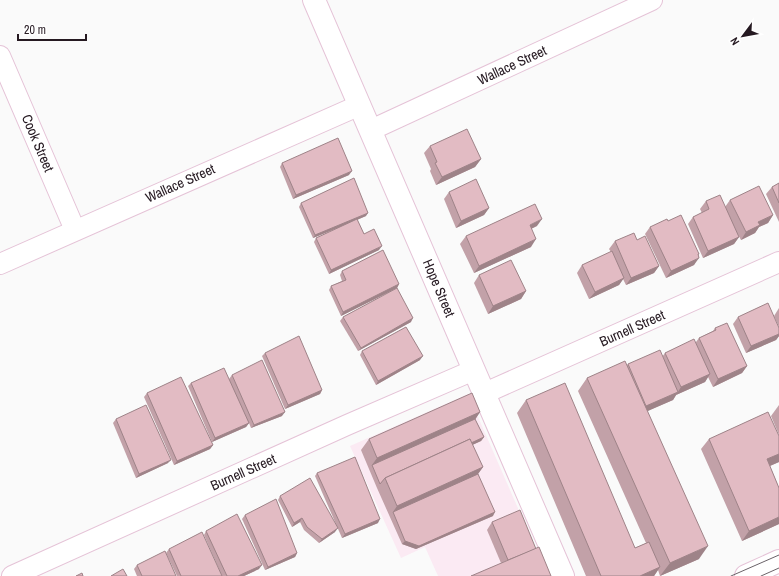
<svg xmlns="http://www.w3.org/2000/svg" width="779" height="576" viewBox="0 0 779 576" font-family="'Archivo Narrow',sans-serif">
<style>
.built{fill:#fbeaf3}
.lines{fill:none;stroke-linecap:round;stroke-linejoin:round}
.minor-casing{stroke:#e5c3d7;stroke-width:22}
.tertiary-casing{stroke:#e5c3d7;stroke-width:24}
.secondary-casing{stroke:#e5c3d7;stroke-width:24}
.minor{stroke:#fff;stroke-width:20}
.tertiary{stroke:#fff;stroke-width:22}
.secondary{stroke:#fff;stroke-width:22}
.tram{stroke:#6b6369;stroke-width:1}
.wall{fill:#c2a1a8}
.shaded-wall{fill:#9e8388}
.building{fill:#e2bbc3;stroke:#9e8388}
.labels{text-anchor:middle;stroke-width:3;stroke-linejoin:round;paint-order:stroke}
.street-label{font-size:14px;fill:#251921;stroke:#fff}
</style>
<rect width="100%" height="100%" fill="#fafafa"/>
<polygon class="built" points="468,394 517,506 547,576 438,576 425,547 401,558 350,446"/>
<g class="lines">
<defs>
<g id="minor">
<polyline points="0,56 75,230"/>
<polyline points="371,130 652,0"/>
<polyline points="0,264 360,105"/>
<polyline points="485,393 779,262"/>
<polyline points="12,576 347,425 474,370"/>
</g>
<polyline id="tertiary" points="314,0 563,576"/>
<polyline id="secondary" points="746,576 779,561"/>
</defs>
<use href="#minor" class="minor-casing"/>
<use href="#tertiary" class="tertiary-casing"/>
<use href="#secondary" class="secondary-casing"/>
<use href="#minor" class="minor"/>
<use href="#tertiary" class="tertiary"/>
<use href="#secondary" class="secondary"/>
<g class="tram">
<polyline points="731,576 779,555"/>
<polyline points="761,576 779,568"/>
</g>
</g>
<g class="wall">
<polygon points="430,146 481,159 475,167 436,185 430,171 431,169 424,153"/>
<polygon points="282,163 349,175 293,199 280,167"/>
<polygon points="779,183 779,222 766,194 772,187"/>
<polygon points="449,192 489,208 484,215 456,228 444,199"/>
<polygon points="730,200 773,215 768,223 759,227 755,233 741,240 735,229 739,237 734,244 703,258 688,224 693,217 702,213 700,209 706,201 725,207"/>
<polygon points="301,203 366,216 357,220 364,234 379,250 329,274 314,242 316,238 338,228 313,238 299,207"/>
<polygon points="668,221 698,255 694,265 666,278 645,234 650,227"/>
<polygon points="537,226 531,229 531,247 474,273 460,244 466,236"/>
<polygon points="637,240 659,266 654,273 626,285 623,279 619,285 589,299 577,273 582,265 611,252 609,249 615,241"/>
<polygon points="342,271 399,284 397,288 341,316 329,290 331,286 342,281 340,275"/>
<polygon points="479,275 526,291 521,299 488,314 474,283"/>
<polygon points="779,308 779,327 774,316"/>
<polygon points="343,317 411,322 358,351 340,321"/>
<polygon points="738,317 779,328 779,336 776,340 746,353 733,324"/>
<polygon points="715,328 747,366 742,373 713,387 708,377 705,382 676,395 673,400 647,411 699,559 660,576 658,570 654,576 586,576 517,413 526,400 635,548 646,543 578,391 587,378 627,365 628,364 662,357 665,353 696,342 699,338 713,331"/>
<polygon points="362,351 420,360 376,385 360,355"/>
<polygon points="265,353 322,390 320,394 285,409 262,356"/>
<polygon points="232,375 282,416 251,428 249,423 246,427 212,442 188,386 191,383 229,379"/>
<polygon points="147,393 213,445 210,449 174,465 144,397"/>
<polygon points="779,405 779,435 771,416"/>
<polygon points="480,412 475,419 484,437 481,441 472,445 483,467 478,474 493,516 416,549 402,544 377,488 361,450 369,439"/>
<polygon points="116,419 168,463 136,478 113,423"/>
<polygon points="779,436 779,462 770,466 779,488 779,524 742,541 701,449 709,439"/>
<polygon points="317,473 378,523 342,538 315,476"/>
<polygon points="280,496 335,532 319,543 304,530 300,522 292,527 278,500"/>
<polygon points="245,515 297,553 295,557 265,570 242,519"/>
<polygon points="492,522 536,549 501,563 487,530"/>
<polygon points="206,531 259,569 244,576 222,576 204,535"/>
<polygon points="169,549 222,576 177,576 166,553"/>
<polygon points="137,565 176,576 137,576 134,569"/>
</g>
<g class="shaded-wall">
<polygon points="481,159 475,167 436,185 442,177"/>
<polygon points="352,171 349,175 293,199 296,195"/>
<polygon points="489,208 484,215 456,228 461,221"/>
<polygon points="368,213 366,216 313,238 315,235"/>
<polygon points="773,215 768,223 759,227 755,233 741,240 746,232 758,222"/>
<polygon points="542,219 537,226 524,232 530,225"/>
<polygon points="739,237 734,244 703,258 708,251"/>
<polygon points="536,239 531,247 474,273 479,266"/>
<polygon points="382,246 379,250 329,274 331,270"/>
<polygon points="699,254 695,260 699,258 694,265 666,278 671,271"/>
<polygon points="659,266 654,273 626,285 631,278"/>
<polygon points="624,278 619,285 589,299 595,292"/>
<polygon points="399,284 397,288 341,316 343,312"/>
<polygon points="526,291 521,299 488,314 493,306"/>
<polygon points="413,318 411,322 358,351 361,348"/>
<polygon points="779,334 779,336 776,340 746,353 751,346"/>
<polygon points="423,356 420,360 376,385 378,381"/>
<polygon points="747,366 742,373 713,387 718,379"/>
<polygon points="710,374 705,382 676,395 681,387"/>
<polygon points="322,390 320,394 285,409 288,405"/>
<polygon points="678,392 673,400 641,414 646,406"/>
<polygon points="285,412 282,416 251,428 254,425"/>
<polygon points="480,412 473,423 372,465 377,458"/>
<polygon points="249,423 246,427 212,442 215,438"/>
<polygon points="484,437 481,441 387,484 386,481"/>
<polygon points="213,445 210,449 174,465 177,461"/>
<polygon points="779,454 779,462 760,470 767,459"/>
<polygon points="171,460 168,463 136,478 139,474"/>
<polygon points="483,467 475,478 393,512 397,506"/>
<polygon points="495,512 493,516 416,549 402,544 405,541"/>
<polygon points="779,517 779,524 742,541 749,531"/>
<polygon points="302,518 300,522 292,527 294,523"/>
<polygon points="380,519 378,523 342,538 345,534"/>
<polygon points="338,528 335,532 319,543 322,539"/>
<polygon points="708,546 699,559 660,576 670,563"/>
<polygon points="297,553 295,557 265,570 268,567"/>
<polygon points="262,565 259,569 244,576 238,576"/>
<polygon points="660,567 654,576 640,576"/>
</g>
<g class="building">
<polygon points="467,129 481,159 442,177 435,163 437,162 430,146"/>
<polygon points="338,138 352,171 296,195 282,163"/>
<polygon points="354,178 368,213 315,235 301,203"/>
<polygon points="476,179 489,208 461,221 449,192"/>
<polygon points="779,183 779,203 772,187"/>
<polygon points="759,186 773,215 758,222 760,225 746,232 730,200"/>
<polygon points="720,195 739,237 708,251 693,217 709,209 706,201"/>
<polygon points="535,204 542,219 530,225 536,239 479,266 466,236"/>
<polygon points="681,215 699,254 698,254 699,258 671,271 650,227 667,219 668,221"/>
<polygon points="357,219 364,234 374,229 382,246 331,270 316,238"/>
<polygon points="634,233 637,240 645,236 659,266 631,278 615,241"/>
<polygon points="383,250 399,284 343,312 331,286 346,280 342,271"/>
<polygon points="612,251 624,278 595,292 582,265"/>
<polygon points="511,260 526,291 493,306 479,275"/>
<polygon points="397,288 413,318 361,348 343,317"/>
<polygon points="768,303 779,328 779,334 751,346 738,317"/>
<polygon points="727,323 747,366 718,379 699,338 716,330 715,328"/>
<polygon points="406,327 423,356 378,381 362,351"/>
<polygon points="299,336 322,390 288,405 265,353"/>
<polygon points="694,339 710,374 681,387 665,353"/>
<polygon points="660,350 678,392 646,406 628,364"/>
<polygon points="262,360 285,412 254,425 232,375"/>
<polygon points="625,361 708,546 670,563 587,378"/>
<polygon points="224,368 249,423 215,438 191,383"/>
<polygon points="181,377 213,445 177,461 147,393"/>
<polygon points="565,383 635,548 649,542 660,567 640,576 601,576 526,400"/>
<polygon points="472,393 480,412 377,458 369,439"/>
<polygon points="146,405 171,460 139,474 116,419"/>
<polygon points="768,412 779,436 779,454 767,459 779,488 779,517 749,531 709,439"/>
<polygon points="475,419 484,437 471,443 470,439 385,478 380,484 372,465"/>
<polygon points="470,439 483,467 397,506 385,478"/>
<polygon points="355,457 380,519 345,534 317,473"/>
<polygon points="478,474 495,512 419,546 405,541 393,512"/>
<polygon points="310,478 338,528 322,539 307,527 302,518 294,523 280,496"/>
<polygon points="276,499 297,553 268,567 245,515"/>
<polygon points="520,510 536,549 508,560 492,522"/>
<polygon points="237,514 262,565 238,576 227,576 206,531"/>
<polygon points="202,532 222,576 181,576 169,549"/>
<polygon points="539,547 551,576 471,576"/>
<polygon points="165,551 176,576 142,576 137,565"/>
<polygon points="123,569 127,576 111,576"/>
<polygon points="82,573 83,576 76,576"/>
</g>
<g class="labels">
<g class="street-label">
<text transform="translate(512 65) rotate(-25)" y="5">Wallace Street</text>
<text transform="translate(38 143) rotate(67)" y="5">Cook Street</text>
<text transform="translate(180 183) rotate(-24)" y="5">Wallace Street</text>
<text transform="translate(439 288) rotate(67)" y="5">Hope Street</text>
<text transform="translate(632 328) rotate(-24)" y="5">Burnell Street</text>
<text transform="translate(243 472) rotate(-24)" y="5">Burnell Street</text>
</g>
</g>
<g transform="translate(743 36) rotate(238)" stroke="#ffffff" stroke-width="3" paint-order="stroke">
<path d="M0-3L7 15L0 10L-7 15Z" fill="#251921"/>
<text y="-6" font-size="11" font-weight="bold" text-anchor="middle" fill="#251921">N</text>
</g>
<path d="M18 34v6h68v-6" fill="none" stroke="#251921" stroke-width="2"/>
<text x="24" y="34" font-size="12" fill="#251921" stroke="#ffffff" stroke-width="3" paint-order="stroke">20 m</text>
</svg>
